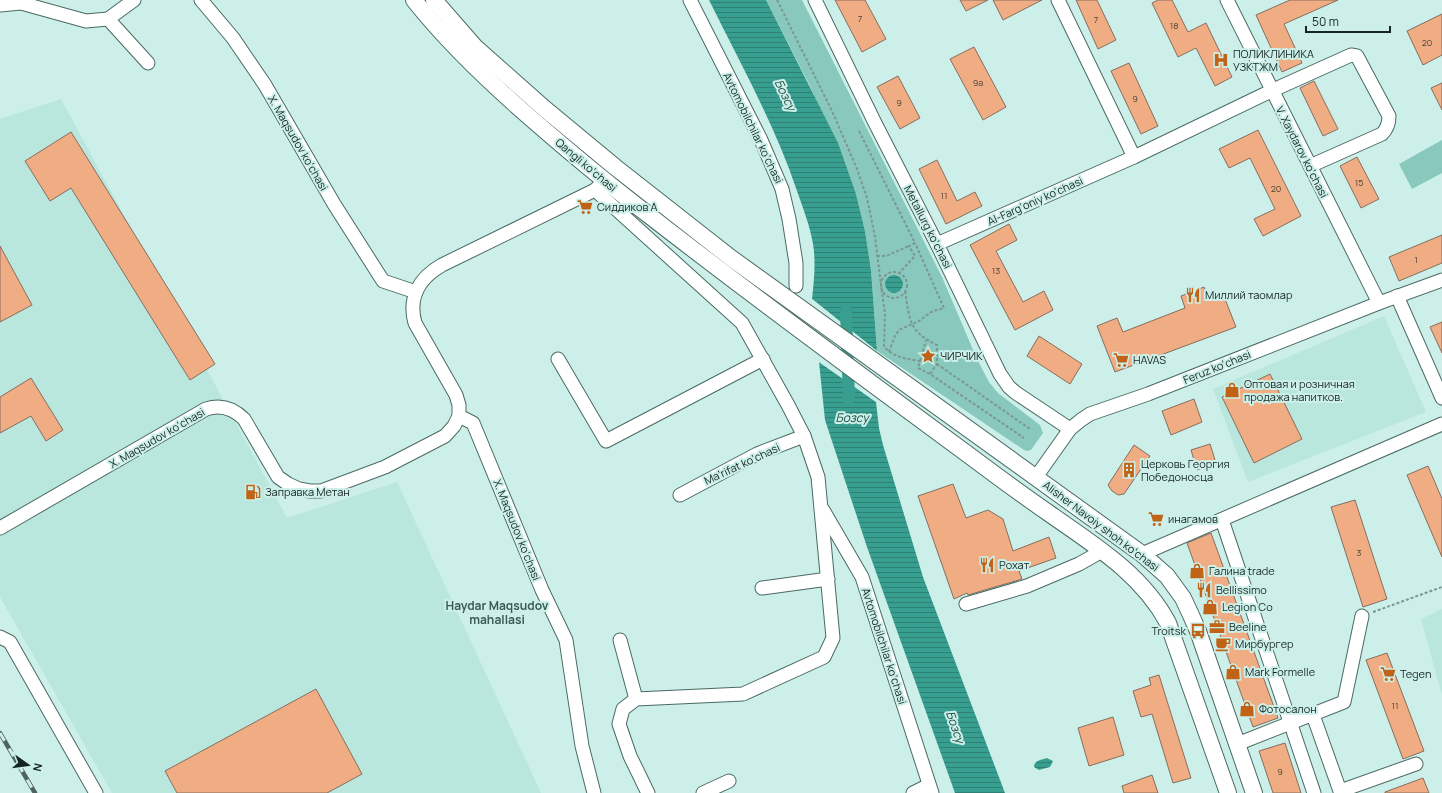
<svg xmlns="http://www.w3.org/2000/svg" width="1442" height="793" viewBox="0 0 1442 793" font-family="Manrope,sans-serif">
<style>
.built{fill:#b9e6dd}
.park{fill:#89c9bd}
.water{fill:url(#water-rules)}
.pier{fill:#ccf0e9}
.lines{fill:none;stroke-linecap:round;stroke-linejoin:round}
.canal{stroke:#389f90;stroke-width:12}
.building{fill:#f0ad84;stroke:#866d5e}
.minor-casing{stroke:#4a6a64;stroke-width:15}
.major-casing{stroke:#4a6a64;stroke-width:18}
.path{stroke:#7c9691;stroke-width:2;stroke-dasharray:3 2;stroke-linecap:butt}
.minor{stroke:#fff;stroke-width:13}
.major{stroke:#fff;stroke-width:16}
.rail-casing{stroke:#4e635f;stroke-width:4.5}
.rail{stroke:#ccf0e9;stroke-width:3;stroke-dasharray:9;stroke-linecap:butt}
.labels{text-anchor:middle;stroke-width:4;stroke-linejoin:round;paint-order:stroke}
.number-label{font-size:9px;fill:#4c463a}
.poi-label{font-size:11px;fill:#162421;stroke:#ccf0e9;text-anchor:start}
.street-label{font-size:11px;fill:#162421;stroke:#ccf0e9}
.water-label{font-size:12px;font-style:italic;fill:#1f4c45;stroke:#ccf0e9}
.neighbourhood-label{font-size:12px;font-weight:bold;fill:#3b5b55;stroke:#ccf0e9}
</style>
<defs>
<pattern id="water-rules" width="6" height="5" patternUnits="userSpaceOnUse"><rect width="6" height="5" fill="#389f90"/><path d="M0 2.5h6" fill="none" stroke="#2e8175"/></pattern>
</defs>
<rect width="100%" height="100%" fill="#ccf0e9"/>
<g class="built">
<polygon points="61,99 287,518 397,482 541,793 112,793 0,597 0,119"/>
<polygon points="1384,316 1426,412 1248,482 1213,389"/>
<polygon points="1442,609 1442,695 1421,619"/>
</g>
<g class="park">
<polygon points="766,0 802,0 942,277 977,359 989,382 998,393 1040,425 1043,433 1031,450 1027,451 1024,450 877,351 871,270 865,231 856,194 810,86"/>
<polygon points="1442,140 1442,173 1412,189 1399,164"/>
</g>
<g class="water">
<path d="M 709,0 L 766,0 L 838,143 L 856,194 L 865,231 L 871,270 L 877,351 L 812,299 C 814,281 816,263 813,244 C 810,226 803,208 797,191 C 775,125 740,63 709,0 Z"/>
<circle cx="894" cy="284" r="9"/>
<polygon points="819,362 876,402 879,428 883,445 923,577 1005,793 955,793 867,547 825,420"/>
<path d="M 1047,758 L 1053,761 L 1050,767 L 1039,770 L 1034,767 C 1034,760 1042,760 1047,758 Z"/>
</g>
<g class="pier">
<polygon points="812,299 878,352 875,352 812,301"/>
<polygon points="818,360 877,400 878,403 819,362"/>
</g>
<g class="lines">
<polyline class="canal" points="846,311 849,399"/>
</g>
<g class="building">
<polygon points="835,0 865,0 886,39 862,52"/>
<polygon points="960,0 988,0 966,11"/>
<polygon points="993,0 1042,0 1003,20"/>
<polygon points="1076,0 1097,0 1116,40 1098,49"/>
<polygon points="1158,0 1172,0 1188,32 1206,23 1232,77 1215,86 1196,48 1178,57 1152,3"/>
<polygon points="1290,0 1338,0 1284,24 1302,63 1282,72 1256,15"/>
<polygon points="1442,14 1442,55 1423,65 1407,31"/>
<polygon points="974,47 1006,107 983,120 950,59"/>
<polygon points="1129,63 1158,126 1141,134 1111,71"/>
<polygon points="898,76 920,118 900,129 877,87"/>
<polygon points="1314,81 1338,129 1323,136 1300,88"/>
<polygon points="1442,83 1442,110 1431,88"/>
<polygon points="1258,130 1301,216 1263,236 1254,219 1275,209 1250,158 1229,168 1219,149"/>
<polygon points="71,132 215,364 190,380 71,188 50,201 25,161"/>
<polygon points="1357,157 1379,199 1361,208 1340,166"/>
<polygon points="937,160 957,201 975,192 982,206 946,224 919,169"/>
<polygon points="1009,224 1017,240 996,251 1023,302 1044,291 1053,310 1015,330 970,245"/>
<polygon points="1442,235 1442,263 1399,281 1389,257"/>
<polygon points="0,246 32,305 0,322"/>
<polygon points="1204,287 1209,300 1223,294 1236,327 1115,372 1097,326 1117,318 1123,332 1185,308 1181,296"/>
<polygon points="1442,322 1442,353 1430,327"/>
<polygon points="1039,336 1082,364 1070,384 1027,356"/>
<polygon points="1270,374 1302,439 1254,463 1222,397"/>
<polygon points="31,378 63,430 46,441 31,416 0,433 0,397"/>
<polygon points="1194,399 1202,422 1171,435 1162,411"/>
<polygon points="1210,444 1216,463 1197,470 1191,450"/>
<polygon points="1134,445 1150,456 1124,494 1118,495 1112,491 1108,485"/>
<polygon points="1428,466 1442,499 1442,557 1407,475"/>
<polygon points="953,484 966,518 988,510 1003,519 1013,551 1049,537 1056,558 1019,571 1022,579 968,595 967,593 954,599 918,496"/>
<polygon points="1355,500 1387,599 1363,607 1331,507"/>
<polygon points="1211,533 1278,718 1253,727 1187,543"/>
<polygon points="1387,653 1424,751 1403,759 1366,660"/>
<polygon points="1159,675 1191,778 1173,783 1152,714 1141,717 1133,691 1151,685 1149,678"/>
<polygon points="316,689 362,774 327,793 177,793 165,771"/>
<polygon points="1113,717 1124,755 1089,766 1078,728"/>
<polygon points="1285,743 1301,793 1273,793 1259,751"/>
<polygon points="1152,775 1158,793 1124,793 1122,786"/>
<polygon points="1423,778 1429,793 1385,793 1385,792"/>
</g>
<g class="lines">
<defs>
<g id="minor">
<polyline points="201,0 233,38 265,85 334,204 383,281 416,292"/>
<polyline points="690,0 761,140 782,189 789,219 796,263 796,286"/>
<polyline points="815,0 875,123 937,244 1000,374 1009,387 1016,393 1070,429"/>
<polyline points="1058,0 1134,157"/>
<polyline points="1227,0 1379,303"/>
<polyline points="0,5 21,3 86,21 108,19 134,0"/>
<polyline points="108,19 148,63"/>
<polyline points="595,190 742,323 788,405 804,436 818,477 833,638 824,657 743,694 636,699 623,709 619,724 630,756 648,793"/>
<path d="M 937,244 L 1134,157 L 1271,91 L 1351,55 L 1357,56 L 1389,116 C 1389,124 1387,129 1382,134 L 1310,166"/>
<polyline points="1397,296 1442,398"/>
<polyline points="558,359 606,441 763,359"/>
<polyline points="459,416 473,423 542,590 566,640 582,746 594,793"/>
<polyline points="1036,477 1070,429 1081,420 1090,414 1148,394 1379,303 1442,280"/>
<polyline points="680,495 757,454 804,436"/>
<polyline points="823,510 862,577 932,793"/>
<polyline points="1222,520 1314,793"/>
<path d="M 0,528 L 206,409 C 221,404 233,408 244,419 L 278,477 L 288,484 L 299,489 L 310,491 L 321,491 L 385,467 L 445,436 L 454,426 L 459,416 L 459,405 L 456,395 L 415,323 C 408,298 419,278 442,265 L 595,190 L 604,181"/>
<polyline points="1142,554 1442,424"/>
<polyline points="762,588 828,579"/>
<polyline points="966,604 1027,586 1079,564 1102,551"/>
<polyline points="0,637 10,642 96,793"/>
<polyline points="620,640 636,699"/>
<polyline points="1313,715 1340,791 1416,764"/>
<polyline points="1237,744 1344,702 1362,616"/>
<polyline points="703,793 729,781"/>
<polyline points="913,793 929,785"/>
</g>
<g id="major">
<path d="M 414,0 C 445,39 480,73 517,106 C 560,144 604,181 650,216 C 754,297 860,375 966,453 C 994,474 1021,494 1050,514 C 1094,545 1142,574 1168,623 L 1228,793"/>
<polyline points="434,0 475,47 545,109 615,167 731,258 1142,554 1167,576 1183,598 1190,613 1198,631 1254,793"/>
</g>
</defs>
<use href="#minor" class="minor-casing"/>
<use href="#major" class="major-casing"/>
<g class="path">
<path d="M 777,0 L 832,111 L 857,169 L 867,198 L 875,237 L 881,285 L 885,314 L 884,347 C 894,357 906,359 920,361 L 918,368 L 930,374 L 1024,438"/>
<polyline points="859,131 915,243 909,246 915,256 899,273"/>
<polyline points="877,256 886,256 909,246"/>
<circle cx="894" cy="285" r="13"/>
<path d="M 905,291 C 910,320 908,331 937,345 L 937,364 L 930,374"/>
<polyline points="889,352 895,336 899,330 919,321 931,312 944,308 915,243"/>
<polyline points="920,361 926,340"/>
<polyline points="937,364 1030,429"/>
<polyline points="1373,612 1442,587"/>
</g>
<use href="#minor" class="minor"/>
<use href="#major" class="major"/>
<defs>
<polyline id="rail" points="0,733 35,793"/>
</defs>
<use href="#rail" class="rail-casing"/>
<use href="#rail" class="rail"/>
</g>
<defs>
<symbol id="hospital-bare" viewBox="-9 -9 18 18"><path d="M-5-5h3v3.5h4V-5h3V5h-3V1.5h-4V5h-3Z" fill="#c06317" stroke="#ccf0e9" stroke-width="2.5" paint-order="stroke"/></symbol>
<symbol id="supermarket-bare" viewBox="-9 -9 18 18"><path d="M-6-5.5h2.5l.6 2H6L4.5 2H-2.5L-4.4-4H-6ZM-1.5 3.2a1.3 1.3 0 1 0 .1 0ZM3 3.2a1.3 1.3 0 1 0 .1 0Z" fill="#c06317" stroke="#ccf0e9" stroke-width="2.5" paint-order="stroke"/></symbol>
<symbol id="restaurant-bare" viewBox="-9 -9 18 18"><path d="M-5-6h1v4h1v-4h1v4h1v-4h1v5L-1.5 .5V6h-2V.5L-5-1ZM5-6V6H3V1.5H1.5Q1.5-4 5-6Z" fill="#c06317" stroke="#ccf0e9" stroke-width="2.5" paint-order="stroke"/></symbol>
<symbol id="sight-bare" viewBox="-9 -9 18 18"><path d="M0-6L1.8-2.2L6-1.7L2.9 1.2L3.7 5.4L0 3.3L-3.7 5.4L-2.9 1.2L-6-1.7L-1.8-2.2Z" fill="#c06317" stroke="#ccf0e9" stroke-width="2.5" paint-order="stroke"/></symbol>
<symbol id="shop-bare" viewBox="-9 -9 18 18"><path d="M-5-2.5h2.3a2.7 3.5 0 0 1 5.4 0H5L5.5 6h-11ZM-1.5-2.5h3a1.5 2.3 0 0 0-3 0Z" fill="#c06317" stroke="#ccf0e9" stroke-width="2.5" paint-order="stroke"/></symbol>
<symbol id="building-bare" viewBox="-9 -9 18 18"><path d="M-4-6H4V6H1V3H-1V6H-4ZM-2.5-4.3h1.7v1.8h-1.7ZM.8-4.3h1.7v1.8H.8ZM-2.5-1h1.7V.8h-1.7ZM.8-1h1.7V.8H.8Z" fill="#c06317" stroke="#ccf0e9" stroke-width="2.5" paint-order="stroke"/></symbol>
<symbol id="fuel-bare" viewBox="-9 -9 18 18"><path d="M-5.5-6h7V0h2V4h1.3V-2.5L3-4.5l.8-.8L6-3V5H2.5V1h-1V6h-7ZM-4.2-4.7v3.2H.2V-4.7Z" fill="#c06317" stroke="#ccf0e9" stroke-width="2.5" paint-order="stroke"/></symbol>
<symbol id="office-bare" viewBox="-9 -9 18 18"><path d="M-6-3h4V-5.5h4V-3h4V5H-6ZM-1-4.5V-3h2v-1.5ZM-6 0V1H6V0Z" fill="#c06317" stroke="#ccf0e9" stroke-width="2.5" paint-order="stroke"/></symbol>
<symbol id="bus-bare" viewBox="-9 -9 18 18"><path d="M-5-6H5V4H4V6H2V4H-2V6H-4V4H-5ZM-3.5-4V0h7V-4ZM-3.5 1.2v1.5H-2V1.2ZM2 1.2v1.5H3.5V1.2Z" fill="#c06317" stroke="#ccf0e9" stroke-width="2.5" paint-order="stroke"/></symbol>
<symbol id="cafe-bare" viewBox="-9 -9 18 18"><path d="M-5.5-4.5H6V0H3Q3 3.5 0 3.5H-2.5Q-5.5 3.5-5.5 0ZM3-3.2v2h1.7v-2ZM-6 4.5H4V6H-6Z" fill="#c06317" stroke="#ccf0e9" stroke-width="2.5" paint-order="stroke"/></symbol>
</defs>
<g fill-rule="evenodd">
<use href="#hospital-bare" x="1210" y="49" width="22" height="22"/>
<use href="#supermarket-bare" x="574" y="196" width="22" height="22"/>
<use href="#restaurant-bare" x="1182" y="284" width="22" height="22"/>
<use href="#sight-bare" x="917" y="345" width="22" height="22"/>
<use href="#supermarket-bare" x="1110" y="349" width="22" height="22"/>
<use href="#shop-bare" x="1221" y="379" width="22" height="22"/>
<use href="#building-bare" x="1118" y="459" width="22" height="22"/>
<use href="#fuel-bare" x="242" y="481" width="22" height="22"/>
<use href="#supermarket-bare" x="1145" y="508" width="22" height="22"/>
<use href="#restaurant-bare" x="976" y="554" width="22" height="22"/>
<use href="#shop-bare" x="1186" y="560" width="22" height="22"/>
<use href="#restaurant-bare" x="1193" y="579" width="22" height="22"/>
<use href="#shop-bare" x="1199" y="596" width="22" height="22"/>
<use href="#office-bare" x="1206" y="616" width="22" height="22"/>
<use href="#bus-bare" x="1187" y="620" width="22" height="22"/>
<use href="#cafe-bare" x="1212" y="633" width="22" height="22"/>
<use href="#shop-bare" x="1222" y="661" width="22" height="22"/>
<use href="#supermarket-bare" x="1377" y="663" width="22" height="22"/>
<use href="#shop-bare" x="1236" y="698" width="22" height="22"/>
</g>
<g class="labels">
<g class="number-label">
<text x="860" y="22">7</text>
<text x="1096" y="23">7</text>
<text x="1174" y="29">18</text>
<text x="1427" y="46">20</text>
<text x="978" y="86">9а</text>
<text x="1135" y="102">9</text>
<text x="899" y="106">9</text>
<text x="1359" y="186">15</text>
<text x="1276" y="192">20</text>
<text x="944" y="199">11</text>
<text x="1416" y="263">1</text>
<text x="996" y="274">13</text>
<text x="1359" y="556">3</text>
<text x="1395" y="709">11</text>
<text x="1280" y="775">9</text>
</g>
<g class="poi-label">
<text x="1233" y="58">ПОЛИКЛИНИКА<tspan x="1233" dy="13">УЗКТЖМ</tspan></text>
<text x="597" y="211">Сиддиков А</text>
<text x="1205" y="299">Миллий таомлар</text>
<text x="940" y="360">ЧИРЧИК</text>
<text x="1133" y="364">HAVAS</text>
<text x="1244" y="388">Оптовая и розничная<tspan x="1244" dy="13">продажа напитков.</tspan></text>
<text x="1141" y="468">Церковь Георгия<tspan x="1141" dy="13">Победоносца</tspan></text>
<text x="265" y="496">Заправка Метан</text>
<text x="1168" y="523">инагамов</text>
<text x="999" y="569">Рохат</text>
<text x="1209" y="575">Галина trade</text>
<text x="1216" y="594">Bellissimo</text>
<text x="1222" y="611">Legion Co</text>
<text x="1229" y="631">Beeline</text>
<text x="1186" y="635" text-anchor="end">Troitsk</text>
<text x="1235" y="648">Мирбургер</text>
<text x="1245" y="676">Mark Formelle</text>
<text x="1400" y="678">Tegen</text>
<text x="1259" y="713">Фотосалон</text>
</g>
<g class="street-label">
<text transform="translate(753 128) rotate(64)" y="4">Avtomobilchilar ko‘chasi</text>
<text transform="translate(298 143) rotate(60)" y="4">X. Maqsudov ko‘chasi</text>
<text transform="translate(1302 152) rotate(63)" y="4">V. Xaydarov ko‘chasi</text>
<text transform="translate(586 165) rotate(40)" y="4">Qangli ko‘chasi</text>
<text transform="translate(1035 201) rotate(-24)" y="4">Al-Farg‘oniy ko‘chasi</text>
<text transform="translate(928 227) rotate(63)" y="4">Metallurg ko‘chasi</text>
<text transform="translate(1217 367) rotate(-22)" y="4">Feruz ko‘chasi</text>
<text transform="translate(157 438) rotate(-30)" y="4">X. Maqsudov ko‘chasi</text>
<text transform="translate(742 464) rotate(-25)" y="4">Maʼrifat ko‘chasi</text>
<text transform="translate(1101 526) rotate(37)" y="4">Alisher Navoiy shoh koʻchasi</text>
<text transform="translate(517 530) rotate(68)" y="4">X. Maqsudov ko‘chasi</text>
<text transform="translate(884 646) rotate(72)" y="4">Avtomobilchilar ko‘chasi</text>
</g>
<g class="water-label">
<text transform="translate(785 95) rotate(64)" y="4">Бозсу</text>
<text x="852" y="422">Бозсу</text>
<text transform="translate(955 727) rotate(71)" y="4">Бозсу</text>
</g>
<g class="neighbourhood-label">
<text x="497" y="610">Haydar Maqsudov<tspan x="497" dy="14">mahallasi</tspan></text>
</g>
</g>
<g transform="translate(28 765) rotate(104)" stroke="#ccf0e9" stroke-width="3" paint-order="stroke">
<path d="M0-3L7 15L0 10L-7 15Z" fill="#162421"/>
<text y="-6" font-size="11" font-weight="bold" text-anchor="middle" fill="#162421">N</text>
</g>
<path d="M1306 26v6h84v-6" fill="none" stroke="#162421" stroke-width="2"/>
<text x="1312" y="26" font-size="12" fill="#162421" stroke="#ccf0e9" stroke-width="3" paint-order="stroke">50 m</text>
</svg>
